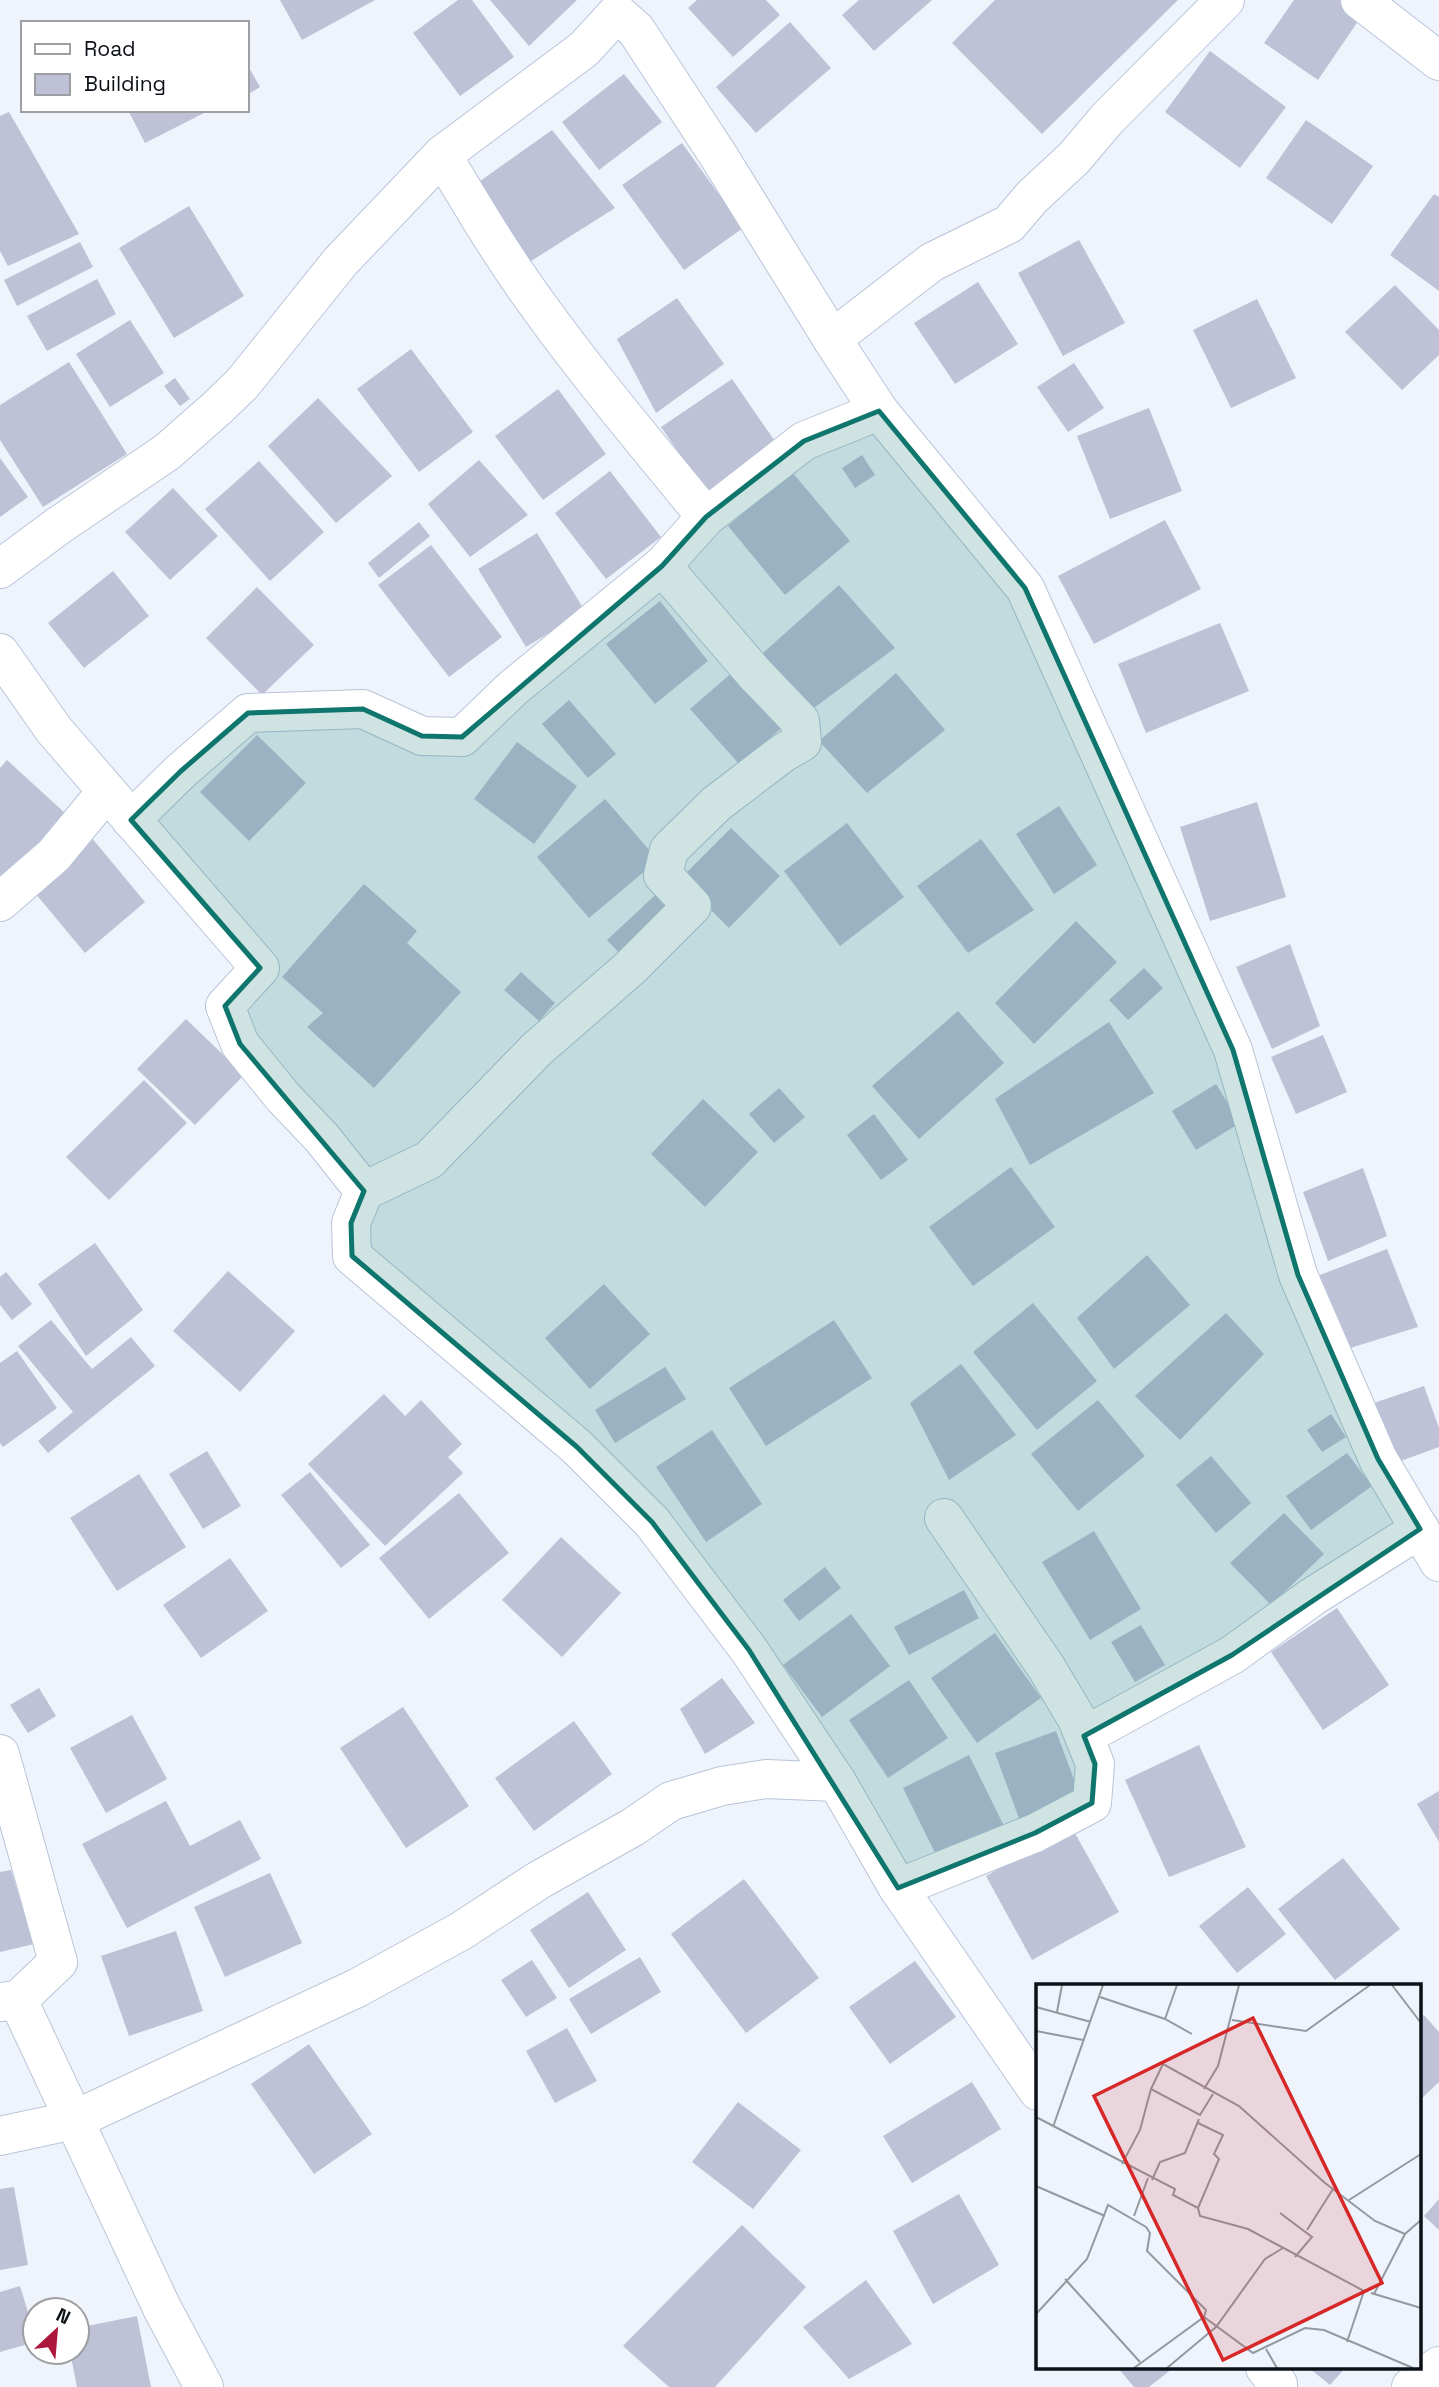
<svg xmlns="http://www.w3.org/2000/svg" width="1439" height="2387" viewBox="0 0 1439 2387" font-family="'Space Grotesk',sans-serif">
<style>
.building{fill:#bfc1d7}
.lines{fill:none;stroke-linecap:round;stroke-linejoin:round}
.street-casing{stroke:#b8c5d8;stroke-width:40}
.street{stroke:#fff;stroke-width:38}
.marked{fill:#0f766e;fill-opacity:0.2;stroke:#0f766e;stroke-width:5;stroke-linejoin:round}
.inset-road{fill:none;stroke:#9499a0;stroke-width:2}
.view{fill:#d62828;fill-opacity:0.15;stroke:#d62828;stroke-width:3.5}
.inset-edge{fill:none;stroke:#0c1017;stroke-width:3.5}
</style>
<rect width="100%" height="100%" fill="#eff4fc"/>
<g class="building">
<polygon points="280,0 375,0 302,40"/>
<polygon points="458,0 472,0 514,57 460,96 413,33"/>
<polygon points="490,0 577,0 529,46"/>
<polygon points="697,0 766,0 780,15 733,57 688,8"/>
<polygon points="859,0 932,0 874,51 842,15"/>
<polygon points="995,0 1178,0 1042,134 952,43"/>
<polygon points="1294,0 1355,0 1367,8 1318,80 1264,43"/>
<polygon points="790,22 831,68 756,133 716,87"/>
<polygon points="1210,51 1286,107 1240,168 1165,112"/>
<polygon points="247,64 260,87 247,95"/>
<polygon points="624,74 662,122 599,170 562,122"/>
<polygon points="128,110 210,110 145,143"/>
<polygon points="9,112 79,234 8,266 0,251 0,116"/>
<polygon points="1306,120 1373,166 1332,224 1266,178"/>
<polygon points="552,130 615,208 528,263 476,184"/>
<polygon points="682,143 743,228 684,270 622,185"/>
<polygon points="1434,194 1439,197 1439,291 1390,255"/>
<polygon points="189,206 244,296 174,338 119,248"/>
<polygon points="1079,240 1125,323 1063,356 1018,273"/>
<polygon points="80,242 93,267 17,306 4,280"/>
<polygon points="97,279 116,314 47,351 27,316"/>
<polygon points="978,282 1018,344 955,384 914,323"/>
<polygon points="1395,285 1439,330 1439,355 1402,390 1345,332"/>
<polygon points="677,298 724,364 656,413 617,339"/>
<polygon points="1257,299 1296,378 1231,408 1193,330"/>
<polygon points="130,320 164,373 110,407 76,354"/>
<polygon points="411,349 473,432 419,472 357,389"/>
<polygon points="69,362 127,454 43,507 0,440 0,405"/>
<polygon points="1074,363 1104,408 1068,432 1037,387"/>
<polygon points="175,378 190,399 180,406 164,386"/>
<polygon points="732,379 783,453 711,500 661,427"/>
<polygon points="558,389 606,454 543,500 495,436"/>
<polygon points="318,398 392,476 336,523 268,446"/>
<polygon points="1149,408 1182,491 1110,519 1077,436"/>
<polygon points="862,455 875,475 855,488 842,468"/>
<polygon points="0,458 28,497 0,517"/>
<polygon points="479,460 528,515 470,557 428,504"/>
<polygon points="259,461 324,532 270,581 205,509"/>
<polygon points="610,471 661,537 606,579 555,513"/>
<polygon points="792,472 850,541 785,595 728,526"/>
<polygon points="173,488 218,536 170,580 125,532"/>
<polygon points="1165,520 1201,589 1094,644 1058,576"/>
<polygon points="419,522 430,536 379,578 368,563"/>
<polygon points="537,533 585,611 526,647 478,569"/>
<polygon points="431,545 502,637 449,677 378,585"/>
<polygon points="113,571 149,616 84,668 48,623"/>
<polygon points="839,585 895,648 807,713 763,653"/>
<polygon points="257,587 314,645 262,695 206,638"/>
<polygon points="660,601 708,661 655,704 606,644"/>
<polygon points="1220,623 1249,691 1146,733 1118,664"/>
<polygon points="735,670 784,726 739,764 690,709"/>
<polygon points="896,673 945,730 867,793 819,741"/>
<polygon points="569,700 616,754 588,778 542,724"/>
<polygon points="257,735 306,783 249,841 200,792"/>
<polygon points="517,742 577,786 534,844 474,799"/>
<polygon points="7,760 66,814 0,886 0,768"/>
<polygon points="605,799 658,860 589,918 537,857"/>
<polygon points="1257,802 1286,897 1210,921 1180,827"/>
<polygon points="1059,806 1097,865 1054,894 1016,834"/>
<polygon points="847,823 904,897 840,946 784,871"/>
<polygon points="731,828 780,876 729,928 680,879"/>
<polygon points="91,837 145,902 85,953 30,887"/>
<polygon points="981,839 1034,910 968,953 917,886"/>
<polygon points="364,884 417,931 407,943 461,992 374,1088 307,1027 323,1013 282,977"/>
<polygon points="665,886 680,903 623,957 607,940"/>
<polygon points="1076,921 1117,962 1034,1044 995,1003"/>
<polygon points="1290,944 1320,1026 1272,1049 1236,967"/>
<polygon points="1144,968 1163,988 1128,1020 1109,1000"/>
<polygon points="521,972 555,1003 539,1021 504,990"/>
<polygon points="958,1011 1004,1063 919,1139 872,1086"/>
<polygon points="186,1019 244,1075 195,1125 137,1069"/>
<polygon points="1109,1022 1154,1093 1030,1165 995,1099"/>
<polygon points="1323,1035 1347,1092 1296,1114 1271,1057"/>
<polygon points="144,1080 187,1123 109,1200 66,1157"/>
<polygon points="1216,1084 1240,1123 1196,1150 1172,1111"/>
<polygon points="779,1088 805,1117 774,1143 749,1114"/>
<polygon points="703,1099 758,1152 705,1207 651,1154"/>
<polygon points="874,1114 908,1160 881,1180 847,1135"/>
<polygon points="1011,1167 1055,1227 973,1286 929,1227"/>
<polygon points="1363,1168 1387,1236 1328,1261 1303,1192"/>
<polygon points="95,1243 143,1310 86,1356 38,1284"/>
<polygon points="1387,1249 1418,1327 1347,1349 1315,1277"/>
<polygon points="1147,1255 1190,1305 1114,1369 1077,1318"/>
<polygon points="228,1271 295,1331 240,1392 173,1331"/>
<polygon points="6,1272 32,1304 12,1320 0,1305 0,1277"/>
<polygon points="604,1284 650,1334 590,1389 545,1338"/>
<polygon points="1033,1303 1097,1381 1037,1430 973,1352"/>
<polygon points="1226,1313 1264,1354 1180,1440 1135,1396"/>
<polygon points="51,1320 92,1369 131,1337 155,1366 48,1453 38,1441 73,1412 18,1346"/>
<polygon points="834,1320 872,1378 766,1446 729,1388"/>
<polygon points="17,1351 57,1408 3,1447 0,1443 0,1363"/>
<polygon points="961,1364 1016,1435 949,1480 910,1403"/>
<polygon points="665,1367 686,1399 615,1443 595,1410"/>
<polygon points="1424,1386 1439,1428 1439,1447 1398,1462 1374,1403"/>
<polygon points="384,1394 405,1416 421,1400 462,1444 448,1457 463,1473 385,1546 308,1464"/>
<polygon points="1098,1400 1145,1456 1078,1511 1031,1454"/>
<polygon points="1331,1414 1346,1437 1322,1452 1307,1430"/>
<polygon points="712,1430 762,1504 706,1542 656,1467"/>
<polygon points="207,1451 241,1506 203,1529 169,1474"/>
<polygon points="1347,1453 1372,1486 1311,1530 1286,1496"/>
<polygon points="1211,1456 1251,1503 1216,1533 1176,1485"/>
<polygon points="310,1472 370,1545 341,1568 281,1495"/>
<polygon points="139,1474 186,1547 117,1591 70,1518"/>
<polygon points="459,1493 509,1553 429,1619 379,1558"/>
<polygon points="1284,1513 1324,1554 1271,1605 1230,1563"/>
<polygon points="1094,1531 1141,1609 1090,1640 1042,1562"/>
<polygon points="561,1537 621,1593 562,1657 502,1600"/>
<polygon points="230,1558 268,1611 201,1658 163,1605"/>
<polygon points="825,1567 841,1588 799,1621 783,1600"/>
<polygon points="964,1590 979,1618 909,1655 894,1627"/>
<polygon points="1337,1608 1389,1685 1323,1730 1271,1652"/>
<polygon points="851,1614 890,1666 822,1717 783,1665"/>
<polygon points="1141,1625 1165,1665 1135,1682 1111,1642"/>
<polygon points="995,1633 1041,1698 977,1743 931,1678"/>
<polygon points="722,1678 755,1723 705,1754 680,1709"/>
<polygon points="909,1680 948,1738 888,1778 849,1720"/>
<polygon points="39,1688 56,1716 28,1733 10,1705"/>
<polygon points="403,1707 469,1806 406,1848 340,1748"/>
<polygon points="132,1715 167,1779 106,1813 70,1748"/>
<polygon points="574,1721 612,1774 534,1831 495,1778"/>
<polygon points="1056,1731 1082,1801 1021,1824 995,1753"/>
<polygon points="1199,1745 1246,1847 1169,1877 1125,1780"/>
<polygon points="969,1755 1006,1830 940,1863 903,1788"/>
<polygon points="1439,1791 1439,1842 1417,1804"/>
<polygon points="166,1801 190,1846 240,1820 261,1859 127,1928 82,1844"/>
<polygon points="1072,1828 1119,1912 1032,1960 986,1876"/>
<polygon points="1343,1858 1400,1929 1335,1980 1278,1909"/>
<polygon points="11,1870 34,1944 0,1952 0,1872"/>
<polygon points="270,1873 302,1943 225,1977 194,1907"/>
<polygon points="744,1879 819,1978 746,2033 671,1934"/>
<polygon points="1248,1887 1286,1934 1237,1973 1199,1926"/>
<polygon points="588,1892 626,1950 569,1988 530,1930"/>
<polygon points="176,1931 203,2011 129,2036 101,1956"/>
<polygon points="640,1957 661,1992 591,2034 569,1999"/>
<polygon points="532,1960 557,1998 526,2017 501,1980"/>
<polygon points="915,1961 956,2017 890,2064 849,2007"/>
<polygon points="1424,2015 1439,2032 1439,2082 1420,2100 1420,2019"/>
<polygon points="567,2028 597,2081 555,2103 526,2051"/>
<polygon points="309,2044 372,2134 314,2174 251,2084"/>
<polygon points="972,2082 1001,2129 912,2183 883,2136"/>
<polygon points="738,2102 801,2150 753,2209 692,2162"/>
<polygon points="14,2187 28,2265 0,2270 0,2189"/>
<polygon points="959,2194 999,2265 933,2304 893,2231"/>
<polygon points="1439,2199 1439,2230 1424,2216"/>
<polygon points="742,2225 806,2287 715,2387 669,2387 623,2346"/>
<polygon points="866,2280 912,2344 849,2379 803,2327"/>
<polygon points="20,2286 35,2335 35,2342 0,2352 0,2292"/>
<polygon points="137,2316 151,2387 77,2387 70,2352 77,2352 77,2328"/>
<polygon points="1118,2368 1173,2368 1149,2387 1134,2387"/>
<polygon points="1309,2368 1345,2368 1330,2385"/>
</g>
<g class="lines">
<defs>
<g id="street">
<polyline points="1360,0 1439,61"/>
<polyline points="442,155 584,49 617,13 636,30 718,155 832,339 879,411 1025,588 1233,1050 1298,1275 1378,1459 1439,1562"/>
<polyline points="832,339 932,262 1009,224 1032,197 1074,158 1107,119 1225,0"/>
<path d="M 0,569 L 58,526 L 167,452 L 216,409 L 242,384 L 340,262 L 442,155 C 473,207 504,259 540,308 C 592,380 650,448 706,517 L 804,441 L 879,411"/>
<polyline points="0,653 54,730 260,968 225,1006 240,1044 283,1097 322,1138 364,1191 351,1223 352,1256 577,1447 652,1522 749,1650 837,1782 898,1888 1038,2091"/>
<polyline points="131,820 181,771 248,713 363,709 422,736 462,737 513,688 662,566 706,517"/>
<polyline points="0,902 54,855 106,792"/>
<polyline points="364,1191 429,1160 537,1049 630,968 692,906 663,875 669,850 716,804 783,753 802,742 800,721 755,674 662,566"/>
<polyline points="1084,1736 1232,1655 1312,1597 1420,1529"/>
<polyline points="0,1754 58,1962 18,2000"/>
<polyline points="898,1888 1035,1833 1092,1803 1095,1764 1077,1719 1046,1667 944,1518"/>
<polyline points="0,2002 18,2000 162,2308 204,2387"/>
<polyline points="0,2136 74,2120 357,1988 461,1931 539,1880 633,1827 671,1801 722,1786 766,1779 837,1782"/>
<polyline points="1265,2368 1278,2384 1274,2387"/>
<polyline points="1411,2387 1439,2366"/>
</g>
</defs>
<use href="#street" class="street-casing"/>
<use href="#street" class="street"/>
</g>
<path class="marked" d="M 879,411 L 1025,588 L 1233,1050 L 1298,1275 L 1378,1459 L 1420,1529 L 1232,1655 L 1084,1736 L 1095,1764 L 1092,1803 L 1035,1833 L 898,1888 L 749,1650 L 652,1522 L 577,1447 L 352,1256 L 351,1223 L 364,1191 L 240,1044 L 225,1006 L 260,968 L 131,820 L 181,771 L 248,713 L 363,709 L 422,736 L 462,737 L 662,566 L 706,517 L 804,441 Z"/>
<g transform="translate(1036 1984)">
<rect width="385" height="385" fill="#eff4fc"/>
<path class="inset-road" d="M 356,1 L 385,39M 64,13 L 129,35 L 156,50M 0,23 L 55,38M 21,28 L 26,1M 129,35 L 141,1M 196,36 L 270,47 L 334,1M 0,47 L 47,56M 115,105 L 127,80 L 203,122 L 289,199 L 339,237 L 369,250M 168,105 L 182,82 L 203,1M 0,133 L 139,205 L 137,211 L 162,224 L 164,232 L 212,245 L 328,307 L 311,358M 162,139 L 187,151 L 178,170 L 183,175 L 162,224M 17,143 L 67,1M 86,180 L 104,146 L 115,105 L 164,131 L 177,110M 116,196 L 124,178 L 149,169 L 163,135M 0,202 L 69,232M 313,216 L 385,170M 244,229 L 276,253 L 259,273M 98,232 L 112,194M 271,246 L 297,205M 29,295 L 104,378M 335,309 L 385,324M 338,310 L 369,250 L 385,236M 0,330 L 51,275 L 72,221 L 110,243 L 114,249 L 111,267 L 170,326 L 168,333M 230,365 L 241,384M 98,384 L 168,333 L 217,369 L 269,344 L 288,346 L 377,384M 131,384 L 180,343 L 229,275 L 247,264"/>
<path class="view" d="M 217,34 L 346,299 L 187,376 L 58,112 Z"/>
<rect width="385" height="385" class="inset-edge"/>
</g>
<rect x="21" y="21" width="228" height="91" fill="#ffffff" stroke="#9e9fa2" stroke-width="2"/>
<rect x="35" y="44" width="35" height="10" fill="#ffffff" stroke="#9e9fa2" stroke-width="2"/>
<text x="84" y="56" font-size="21" fill="#0c1017">Road</text>
<rect x="35" y="74" width="35" height="21" fill="#bfc1d7" stroke="#9e9fa2" stroke-width="2"/>
<text x="84" y="91" font-size="21" fill="#0c1017">Building</text>
<g transform="translate(56 2331) rotate(26)"><circle r="33" fill="#ffffff" stroke="#9e9fa2" stroke-width="2"/>
<path d="M0-5L12 26L0 18L-12 26Z" fill="#ac173e"/>
<text y="-10" font-size="19" font-weight="bold" text-anchor="middle" fill="#0c1017">N</text>
</g>
</svg>
